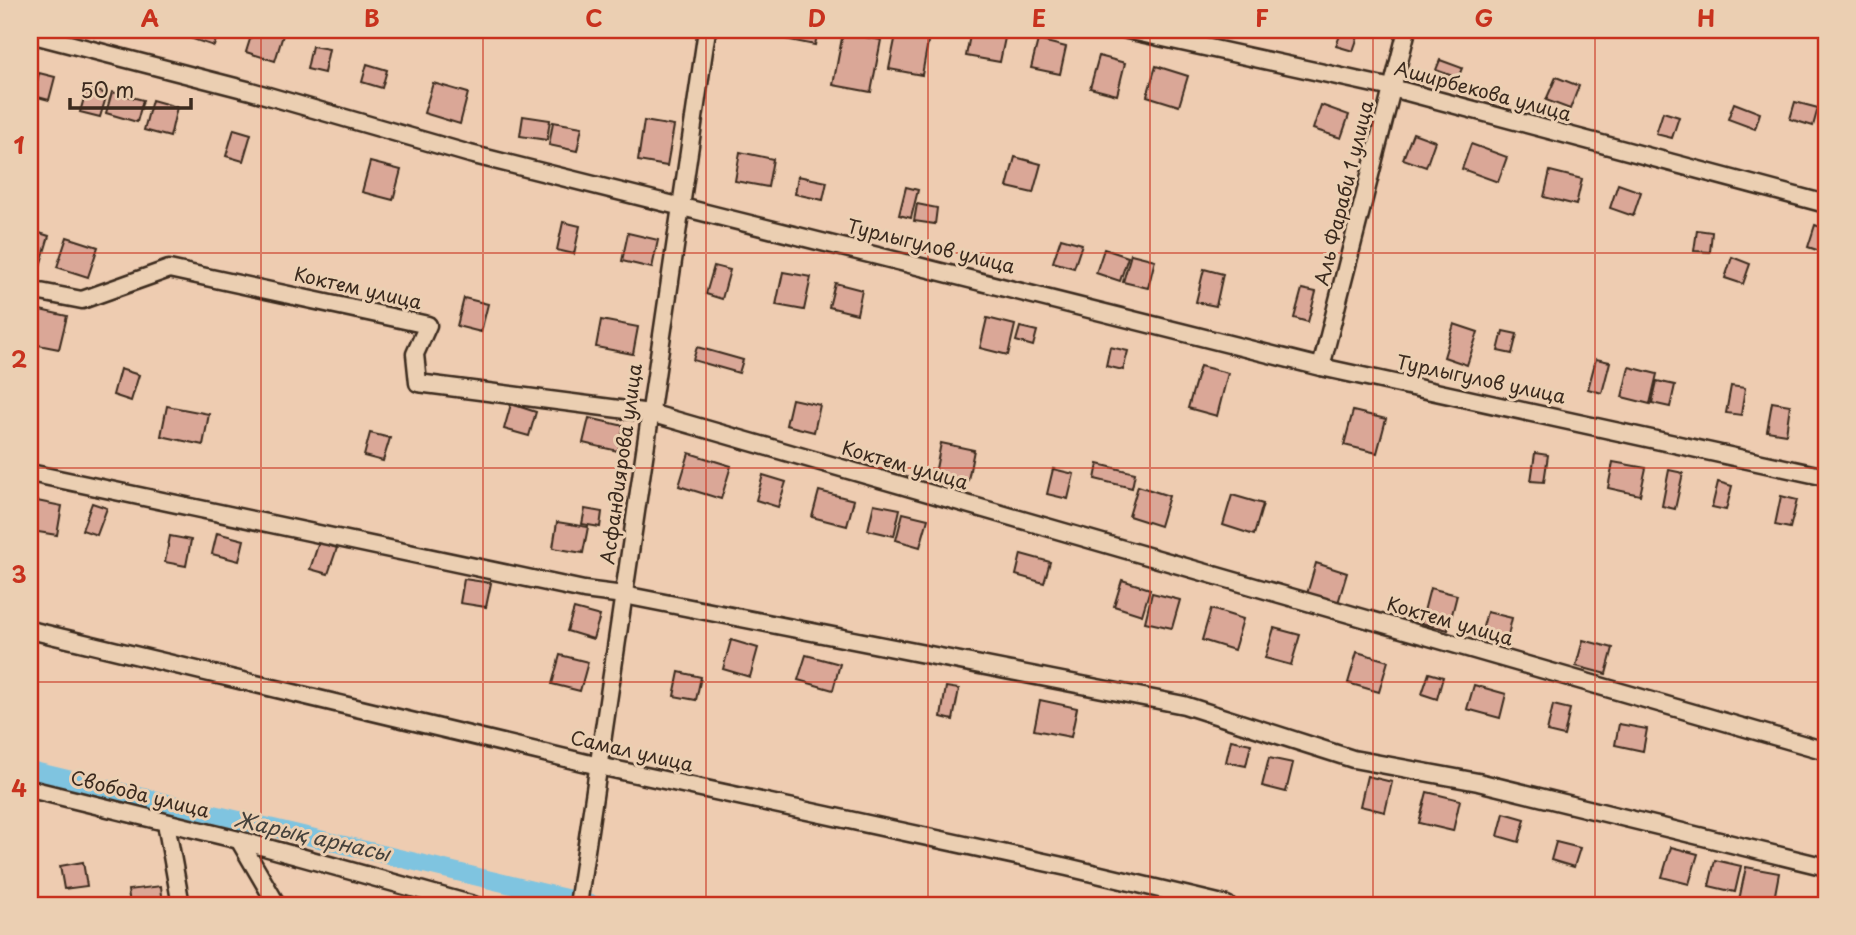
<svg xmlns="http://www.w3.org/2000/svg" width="1856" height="935" viewBox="0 0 1856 935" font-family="'Playpen Sans',sans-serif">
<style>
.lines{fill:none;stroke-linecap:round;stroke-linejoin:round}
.canal{stroke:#7fc4e0;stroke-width:18}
.building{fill:#daa797;stroke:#3b2a1e;stroke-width:2}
.street-casing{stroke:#3b2a1e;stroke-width:21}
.street{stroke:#ebcfb2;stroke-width:16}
.grid{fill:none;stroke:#c8321e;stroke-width:2;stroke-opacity:0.55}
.labels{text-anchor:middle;stroke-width:6;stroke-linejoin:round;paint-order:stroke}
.street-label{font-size:19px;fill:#3b2a1e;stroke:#ebcfb2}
.water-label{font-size:21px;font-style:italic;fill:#45413b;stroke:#ebcfb2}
.neatline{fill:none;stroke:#c8321e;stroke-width:2.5}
.grid-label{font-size:23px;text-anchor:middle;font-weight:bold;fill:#c8321e}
</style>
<rect width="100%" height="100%" fill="#eeccb1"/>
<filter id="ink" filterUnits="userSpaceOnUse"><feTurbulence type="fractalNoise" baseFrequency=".0143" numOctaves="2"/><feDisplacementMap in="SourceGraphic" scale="14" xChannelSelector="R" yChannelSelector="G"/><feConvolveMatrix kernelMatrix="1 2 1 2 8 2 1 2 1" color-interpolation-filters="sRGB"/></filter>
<g filter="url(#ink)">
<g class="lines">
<polyline class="canal" points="30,770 595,905"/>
</g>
<g class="building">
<polygon points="189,30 219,30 214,46 187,37"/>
<polygon points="253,30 283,35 275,61 246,52"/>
<polygon points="787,30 818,30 815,45 785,39"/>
<polygon points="897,30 929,36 922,75 889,69"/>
<polygon points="971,30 1006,33 1000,62 966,56"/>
<polygon points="1342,30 1360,31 1353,51 1336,46"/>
<polygon points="843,33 881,40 871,92 833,85"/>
<polygon points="1038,40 1066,47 1060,74 1031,68"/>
<polygon points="312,46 329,49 324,73 307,69"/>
<polygon points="1099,56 1125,63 1117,95 1090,88"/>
<polygon points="1440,60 1462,68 1458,78 1436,70"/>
<polygon points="367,64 387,70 382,88 362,82"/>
<polygon points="1156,66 1188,76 1179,106 1147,96"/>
<polygon points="39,73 55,77 49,100 34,96"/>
<polygon points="1556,77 1579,86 1570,109 1546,100"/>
<polygon points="433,83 468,93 460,124 424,113"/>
<polygon points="87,88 107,94 100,117 80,112"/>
<polygon points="112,92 143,100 137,122 106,113"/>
<polygon points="152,100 177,107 170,137 144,130"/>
<polygon points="1795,102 1818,108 1813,126 1790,119"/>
<polygon points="1734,103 1760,113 1755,129 1728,119"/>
<polygon points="1321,105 1349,115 1341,138 1313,129"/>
<polygon points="1663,112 1679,117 1672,138 1656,134"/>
<polygon points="523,116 550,120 547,140 520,136"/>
<polygon points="644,121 674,126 667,166 638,161"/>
<polygon points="553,122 582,127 577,151 549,145"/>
<polygon points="234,129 251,134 243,161 226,156"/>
<polygon points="1413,133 1435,141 1426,167 1403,159"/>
<polygon points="1471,144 1507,157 1498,182 1462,169"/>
<polygon points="740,152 773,159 768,187 735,181"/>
<polygon points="1015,157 1041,164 1033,193 1007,187"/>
<polygon points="370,162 401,170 393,200 362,192"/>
<polygon points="1550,171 1582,179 1576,205 1544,197"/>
<polygon points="798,176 827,182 823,200 795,194"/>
<polygon points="1618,184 1641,192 1633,216 1610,208"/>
<polygon points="906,187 918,190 911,218 899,215"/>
<polygon points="917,204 937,208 935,224 914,221"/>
<polygon points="563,222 580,226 574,254 557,250"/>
<polygon points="1815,225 1826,229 1826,253 1808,247"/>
<polygon points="30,230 49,236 40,266 30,263"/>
<polygon points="1697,230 1712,232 1710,252 1694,251"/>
<polygon points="628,233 658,240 652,268 622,261"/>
<polygon points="67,237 98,247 88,277 57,267"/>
<polygon points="1061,238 1082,244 1074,268 1053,262"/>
<polygon points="1104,249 1128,257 1120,281 1096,273"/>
<polygon points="1131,254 1155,260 1148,288 1123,282"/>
<polygon points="1732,257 1750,264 1743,284 1725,278"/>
<polygon points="714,266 730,270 722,299 706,294"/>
<polygon points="1204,269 1223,274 1216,306 1196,302"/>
<polygon points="783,272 811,277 804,310 776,305"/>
<polygon points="835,283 862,290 857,314 829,307"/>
<polygon points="1302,289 1316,292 1308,322 1294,318"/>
<polygon points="464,298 488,304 481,332 457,326"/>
<polygon points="40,310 67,316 59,349 33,344"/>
<polygon points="987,318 1015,325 1008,355 980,348"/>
<polygon points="601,320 638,327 633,354 596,347"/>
<polygon points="1454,324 1478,332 1467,365 1444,357"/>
<polygon points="1020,327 1037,331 1033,346 1016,341"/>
<polygon points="1503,331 1517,334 1512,354 1498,351"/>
<polygon points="697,347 743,360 739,373 693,360"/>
<polygon points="1110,347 1128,351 1123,370 1106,366"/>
<polygon points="1596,359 1610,362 1602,393 1588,389"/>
<polygon points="1200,366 1228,373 1217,416 1188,408"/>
<polygon points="1629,367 1657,374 1650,404 1622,397"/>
<polygon points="120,369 139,375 131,401 113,395"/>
<polygon points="1657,381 1675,385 1670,407 1652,403"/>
<polygon points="1731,386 1745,388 1741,415 1726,413"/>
<polygon points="792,399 820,405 814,432 786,425"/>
<polygon points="1772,402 1790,405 1786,434 1767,431"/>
<polygon points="511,404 536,412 529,436 504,429"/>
<polygon points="167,406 209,414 203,445 161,436"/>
<polygon points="1353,411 1386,419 1377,453 1344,445"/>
<polygon points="589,418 624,426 618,451 583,443"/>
<polygon points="370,433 390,438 383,461 364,456"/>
<polygon points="941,443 974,450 968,480 935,474"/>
<polygon points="689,453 731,466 721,499 679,486"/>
<polygon points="1535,453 1548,455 1544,482 1531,481"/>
<polygon points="1613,462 1646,468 1640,495 1608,488"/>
<polygon points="1098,464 1135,473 1132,488 1095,479"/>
<polygon points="1053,469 1074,474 1068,499 1047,494"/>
<polygon points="1669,470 1683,473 1675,509 1662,506"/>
<polygon points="763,475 786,482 778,507 756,500"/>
<polygon points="1718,482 1732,486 1726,510 1712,507"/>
<polygon points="1138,486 1169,496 1160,526 1129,516"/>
<polygon points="819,491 854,500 847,526 812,517"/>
<polygon points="1232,495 1263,504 1254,535 1223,525"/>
<polygon points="1781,496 1797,500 1790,528 1775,525"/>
<polygon points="37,501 62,506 57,535 32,531"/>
<polygon points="92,503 107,508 97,535 82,530"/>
<polygon points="874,504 900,509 894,536 868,530"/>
<polygon points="585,509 602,512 600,527 582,524"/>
<polygon points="903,513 928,519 920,547 896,540"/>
<polygon points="557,522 588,527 583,553 553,548"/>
<polygon points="217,533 244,540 239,561 212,554"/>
<polygon points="170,536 191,540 186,566 165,562"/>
<polygon points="319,542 337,548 328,574 310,569"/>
<polygon points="1021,554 1050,562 1044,583 1016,575"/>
<polygon points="1316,563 1347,573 1338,603 1307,594"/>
<polygon points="464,579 491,583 486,607 460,603"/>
<polygon points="1122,580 1150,589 1142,615 1114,606"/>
<polygon points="1430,588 1457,595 1448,630 1421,623"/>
<polygon points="1152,593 1180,600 1172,628 1145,622"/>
<polygon points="574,609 600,616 593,639 567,631"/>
<polygon points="1211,609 1243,619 1234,650 1202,640"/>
<polygon points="1487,612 1512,618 1507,640 1481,634"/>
<polygon points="1274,628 1300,635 1291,665 1265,658"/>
<polygon points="731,640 758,648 750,677 723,669"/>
<polygon points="1583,640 1613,648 1606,674 1576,666"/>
<polygon points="1357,652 1388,661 1379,692 1348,683"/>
<polygon points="560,655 588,662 580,691 552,684"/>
<polygon points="806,655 840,664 833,690 798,680"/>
<polygon points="679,672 701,677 696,700 674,696"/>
<polygon points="1429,673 1443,677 1437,699 1422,694"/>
<polygon points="1474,685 1506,694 1500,718 1467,709"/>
<polygon points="946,687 959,689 953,720 941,717"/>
<polygon points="1040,700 1077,708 1071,737 1034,730"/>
<polygon points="1553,705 1570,709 1564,736 1547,732"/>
<polygon points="1619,724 1647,729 1643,751 1615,745"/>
<polygon points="1231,740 1251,744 1246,766 1226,762"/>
<polygon points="1269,758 1293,763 1286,792 1262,786"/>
<polygon points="1367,776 1392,782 1385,812 1360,806"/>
<polygon points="1427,792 1460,800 1453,831 1419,823"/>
<polygon points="1504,813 1525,819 1519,842 1498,836"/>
<polygon points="1556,842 1580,848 1574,867 1551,860"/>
<polygon points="1671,847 1698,854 1689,884 1662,877"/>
<polygon points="1715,860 1741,866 1735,892 1709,886"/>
<polygon points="83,862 87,886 64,889 60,866"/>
<polygon points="1746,867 1779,873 1773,905 1738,905"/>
<polygon points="161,886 163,905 130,905 128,890"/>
</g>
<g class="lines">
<defs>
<g id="street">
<polyline points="1127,30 1392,88 1826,204"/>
<polyline points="30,34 251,91 470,154 1321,367 1826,477"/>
<polyline points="30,290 82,300 169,269 428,325 415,354 418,383 650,413 1826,751"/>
<polyline points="1321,367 1407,30"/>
<polyline points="30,473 584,590 624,595 1184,705 1353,759 1478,782 1826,867"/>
<polyline points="30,630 599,766 1067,867 1227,905"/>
<polyline points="30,789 239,840 474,905"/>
<polyline points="166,823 181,905"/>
<polyline points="239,840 277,905"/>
<polyline points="578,905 707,30"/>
</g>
</defs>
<use href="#street" class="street-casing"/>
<use href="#street" class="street"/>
</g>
</g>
<path class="grid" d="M 261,30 L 261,905M 483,30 L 483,905M 706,30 L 706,905M 928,30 L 928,905M 1150,30 L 1150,905M 1373,30 L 1373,905M 1595,30 L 1595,905M 30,253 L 1826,253M 30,468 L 1826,468M 30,682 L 1826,682"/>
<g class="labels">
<g class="street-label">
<text transform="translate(1483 91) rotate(15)" y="7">Аширбекова улица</text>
<text transform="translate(1344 193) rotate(-76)" y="7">Аль Фараби 1 улица</text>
<text transform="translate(931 246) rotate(14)" y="7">Турлыгулов улица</text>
<text transform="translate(358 288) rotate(13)" y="7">Коктем улица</text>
<text transform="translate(1481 379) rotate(12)" y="7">Турлыгулов улица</text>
<text transform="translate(621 464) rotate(-82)" y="7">Асфандиярова улица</text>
<text transform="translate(905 465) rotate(16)" y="7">Коктем улица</text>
<text transform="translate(1450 621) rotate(16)" y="7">Коктем улица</text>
<text transform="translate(632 751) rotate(13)" y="7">Самал улица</text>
<text transform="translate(140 794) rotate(14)" y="7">Свобода улица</text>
</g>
<g class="water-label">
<text transform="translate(312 837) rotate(13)" y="7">Жарық арнасы</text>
</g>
</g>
<rect width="1856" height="935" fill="none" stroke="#ebcfb2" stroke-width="77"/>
<path d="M70 98v10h121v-10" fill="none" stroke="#3b2a1e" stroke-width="3.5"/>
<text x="80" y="98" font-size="21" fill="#3b2a1e" stroke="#ebcfb2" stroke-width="5" paint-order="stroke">50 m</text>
<rect x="38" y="38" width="1780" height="859" class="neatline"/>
<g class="grid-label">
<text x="150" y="27">A</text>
<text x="372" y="27">B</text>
<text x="594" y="27">C</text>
<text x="817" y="27">D</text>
<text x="1039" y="27">E</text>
<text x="1262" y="27">F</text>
<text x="1484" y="27">G</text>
<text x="1706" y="27">H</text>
<text x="19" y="154">1</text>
<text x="19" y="368">2</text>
<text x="19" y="583">3</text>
<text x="19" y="797">4</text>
</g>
</svg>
